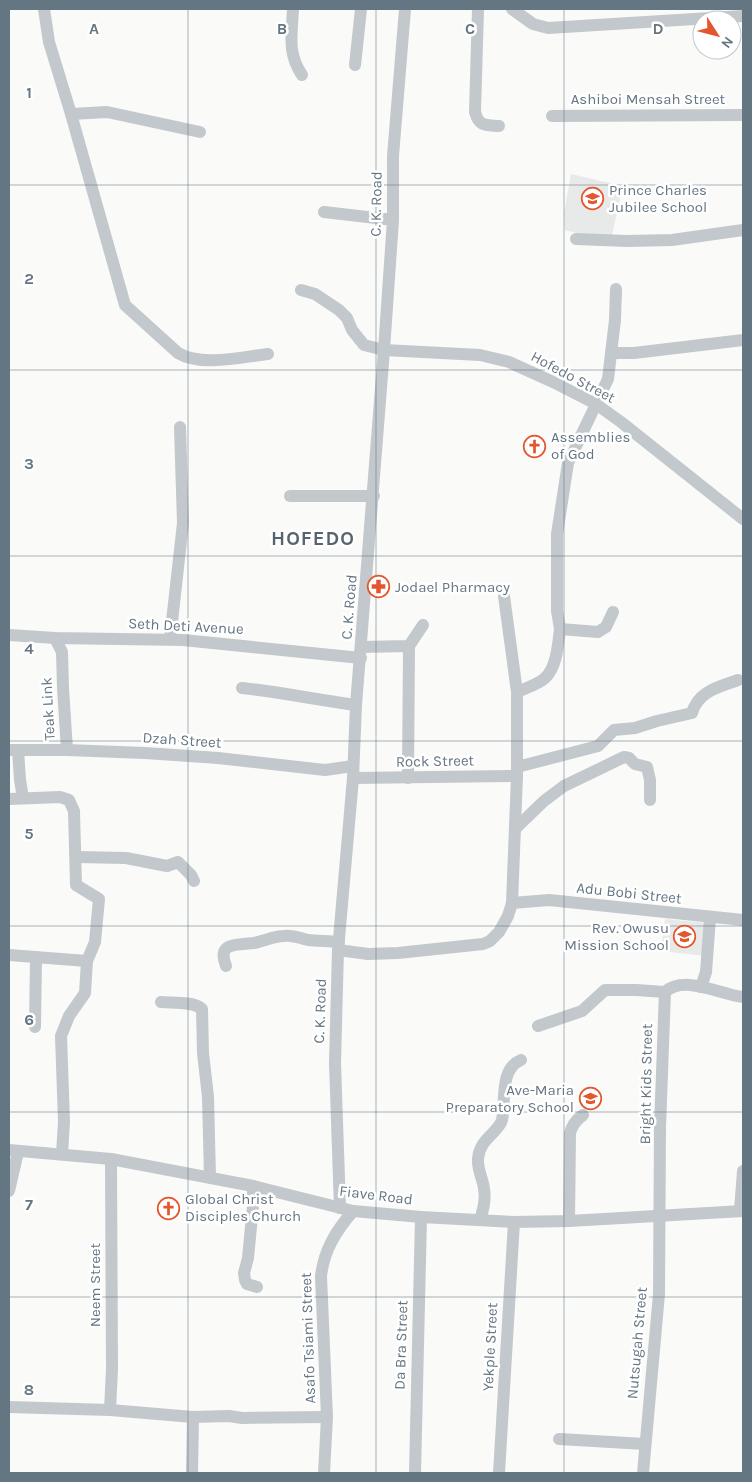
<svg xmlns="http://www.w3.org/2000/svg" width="752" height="1482" viewBox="0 0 752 1482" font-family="Karla,sans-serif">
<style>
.built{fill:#e8e9e9}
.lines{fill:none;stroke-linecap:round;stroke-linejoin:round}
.minor{stroke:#c3c8cc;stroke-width:12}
.grid{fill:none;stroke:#657683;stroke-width:1;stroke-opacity:0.55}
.labels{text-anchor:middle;stroke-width:5;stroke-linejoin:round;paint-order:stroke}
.street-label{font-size:15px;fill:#657683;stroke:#fff}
.poi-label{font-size:15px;fill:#657683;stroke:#fff;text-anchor:start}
.district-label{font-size:20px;font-weight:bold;letter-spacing:1px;fill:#57646e;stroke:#fff}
.grid-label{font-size:16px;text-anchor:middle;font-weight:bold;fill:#657683;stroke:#fff;stroke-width:5;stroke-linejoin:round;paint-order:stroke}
</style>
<rect width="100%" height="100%" fill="#fafaf8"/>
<g class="built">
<polygon points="571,174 623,186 612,235 580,234 565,230 564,213"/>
<polygon points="665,919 708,923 705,956 661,951"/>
</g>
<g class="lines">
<g class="minor">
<path d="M 44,9 L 49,42 L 71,114 L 125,305 L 178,353 C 201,367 242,357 268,354"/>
<path d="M 293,9 C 292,34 287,53 302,75"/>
<path d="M 478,9 L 475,112 C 479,127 486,125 499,126"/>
<polyline points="512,9 533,24 548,28 743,16"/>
<polyline points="355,65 361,9"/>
<polyline points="71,114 107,112 200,132"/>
<polyline points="552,116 743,115"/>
<polyline points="324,212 393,220"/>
<polyline points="576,239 627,241 672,240 743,230"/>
<polyline points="301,290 315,294 339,310 347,318 352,330 364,345 384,350 480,355 509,362 553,382 596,404 621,422 743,519"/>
<polyline points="611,353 634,353 743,340"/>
<polyline points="290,496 374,496"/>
<polyline points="560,629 557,611 557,534 568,463 608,379 615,320 616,289"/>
<polyline points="9,635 55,638 183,640 361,658"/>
<polyline points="55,638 62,652 63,688 67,750"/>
<polyline points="170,639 183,523 180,427"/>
<polyline points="362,647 409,646 423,625"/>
<path d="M 242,688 C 280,692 318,700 356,705"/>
<path d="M 517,692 C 526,688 539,684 545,678 C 557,667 558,644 560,629 L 598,632 L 606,627 L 613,612"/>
<polyline points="9,750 67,750 145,753 218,758 325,770 353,766"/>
<polyline points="18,750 20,780 23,798"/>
<path d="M 517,767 L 598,746 L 614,730 L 635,728 L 657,721 L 692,713 C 698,691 719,687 738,680"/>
<polyline points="353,778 517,776"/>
<polyline points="408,778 409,646"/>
<polyline points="9,799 60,797 69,800 74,811 76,885 99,899 95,942 87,961 85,993 69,1016 61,1036 64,1122 62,1154"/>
<polyline points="515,829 544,801 564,786 624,757 629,758 635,764 647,767 650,780 650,800"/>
<polyline points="77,857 126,858 167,866 178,862 191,875 194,881"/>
<polyline points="512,903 549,900 743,920"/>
<polyline points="338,950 368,954 398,953 483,944 490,941 499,932 508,916 512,903 517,776 517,692 504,596"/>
<polyline points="9,955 87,961"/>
<path d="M 226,966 C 216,941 239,945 254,943 C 264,941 274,936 284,936 C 292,935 300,938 308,940 C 318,941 329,941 339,942"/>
<polyline points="701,987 706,972 710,918"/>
<path d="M 161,1002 C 173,1003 193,1001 202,1009 L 203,1053 L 208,1097 L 210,1177"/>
<polyline points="538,1026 582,1011 605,990 636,990 665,992"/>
<polyline points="35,1027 36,957"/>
<polyline points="9,1150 111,1159 253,1186 353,1211 421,1217 514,1222 569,1221 743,1211"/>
<polyline points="253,1186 253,1206 248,1258 244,1273 245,1280 247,1284 257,1287"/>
<polyline points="9,1191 18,1152"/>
<polyline points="340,1208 335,1063 338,950 353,778 356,705 384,350 393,220 393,156 405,9"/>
<polyline points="740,1210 743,1171"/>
<path d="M 480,1220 C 483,1210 486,1200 484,1189 C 483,1179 477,1169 478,1159 C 479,1139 499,1132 502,1120 C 506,1102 499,1069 521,1060"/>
<path d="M 569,1221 L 570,1133 C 572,1125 576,1120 583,1115"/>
<polyline points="9,1407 110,1410 193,1417 229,1416 242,1418 327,1417"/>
<polyline points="110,1410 112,1369 111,1159"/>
<polyline points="559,1439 645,1444"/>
<polyline points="192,1473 193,1417"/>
<path d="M 324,1473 L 327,1417 L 321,1276 C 324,1250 336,1231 353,1211"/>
<polyline points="415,1473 421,1217"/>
<polyline points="499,1473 514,1222"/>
<path d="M 643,1473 L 659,1294 L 660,1127 L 665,992 C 684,974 721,995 743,997"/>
</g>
</g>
<path class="grid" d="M 188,9 L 188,1473M 376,9 L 376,1473M 564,9 L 564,1473M 9,185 L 743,185M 9,370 L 743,370M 9,556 L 743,556M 9,741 L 743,741M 9,926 L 743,926M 9,1112 L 743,1112M 9,1297 L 743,1297"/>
<defs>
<symbol id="school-ring" viewBox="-11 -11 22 22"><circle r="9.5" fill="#fff" stroke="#e4572e" stroke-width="1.5"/><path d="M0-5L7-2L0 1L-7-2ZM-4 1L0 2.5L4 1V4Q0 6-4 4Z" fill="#e4572e"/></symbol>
<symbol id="church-ring" viewBox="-11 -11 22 22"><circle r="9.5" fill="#fff" stroke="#e4572e" stroke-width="1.5"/><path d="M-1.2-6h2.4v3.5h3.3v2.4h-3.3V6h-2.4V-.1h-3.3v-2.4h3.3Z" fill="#e4572e"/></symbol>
<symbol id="pharmacy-ring" viewBox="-11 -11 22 22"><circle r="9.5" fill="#fff" stroke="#e4572e" stroke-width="1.5"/><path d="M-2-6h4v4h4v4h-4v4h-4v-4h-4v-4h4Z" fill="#e4572e"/></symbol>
</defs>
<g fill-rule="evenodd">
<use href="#school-ring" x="580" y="186" width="25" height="25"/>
<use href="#church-ring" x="522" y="434" width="25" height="25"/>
<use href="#pharmacy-ring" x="366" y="574" width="25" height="25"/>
<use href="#school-ring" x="672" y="924" width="25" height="25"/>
<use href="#school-ring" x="578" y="1086" width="25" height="25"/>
<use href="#church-ring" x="156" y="1196" width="25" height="25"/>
</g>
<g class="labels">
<g class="street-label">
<text x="648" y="104">Ashiboi Mensah Street</text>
<text transform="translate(376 204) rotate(-89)" y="5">C. K. Road</text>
<text transform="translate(573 377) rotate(28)" y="5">Hofedo Street</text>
<text transform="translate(349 607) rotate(-85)" y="5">C. K. Road</text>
<text transform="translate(186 626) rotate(3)" y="5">Seth Deti Avenue</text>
<text transform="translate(48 709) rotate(-93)" y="5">Teak Link</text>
<text transform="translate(182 740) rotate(4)" y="5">Dzah Street</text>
<text transform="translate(435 761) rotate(-1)" y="5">Rock Street</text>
<text transform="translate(629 893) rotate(6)" y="5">Adu Bobi Street</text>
<text transform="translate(320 1011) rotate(-88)" y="5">C. K. Road</text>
<text transform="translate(646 1084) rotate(-89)" y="5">Bright Kids Street</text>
<text transform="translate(376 1195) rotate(7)" y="5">Fiave Road</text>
<text transform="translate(95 1285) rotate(-90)" y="5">Neem Street</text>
<text transform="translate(308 1338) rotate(-92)" y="5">Asafo Tsiami Street</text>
<text transform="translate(637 1343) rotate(-85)" y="5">Nutsugah Street</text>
<text transform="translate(401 1345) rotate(-88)" y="5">Da Bra Street</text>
<text transform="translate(490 1347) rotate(-87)" y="5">Yekple Street</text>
</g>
<g class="poi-label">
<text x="609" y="195">Prince Charles<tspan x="609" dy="17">Jubilee School</tspan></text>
<text x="551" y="442">Assemblies<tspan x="551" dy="17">of God</tspan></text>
<text x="395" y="592">Jodael Pharmacy</text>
<text x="669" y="933" text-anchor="end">Rev. Owusu<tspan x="669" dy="17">Mission School</tspan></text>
<text x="574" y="1095" text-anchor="end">Ave-Maria<tspan x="574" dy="17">Preparatory School</tspan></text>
<text x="185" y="1204">Global Christ<tspan x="185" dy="17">Disciples Church</tspan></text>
</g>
<g class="district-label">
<text x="313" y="545">HOFEDO</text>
</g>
</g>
<g class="grid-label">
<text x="94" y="34">A</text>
<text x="282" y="34">B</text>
<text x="470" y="34">C</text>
<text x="658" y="34">D</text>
<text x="29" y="98">1</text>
<text x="29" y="284">2</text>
<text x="29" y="469">3</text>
<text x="29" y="654">4</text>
<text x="29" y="839">5</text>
<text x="29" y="1025">6</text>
<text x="29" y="1210">7</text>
<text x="29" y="1395">8</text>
</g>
<rect width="752" height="1482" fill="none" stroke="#657683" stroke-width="20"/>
<g transform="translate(717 35) rotate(126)"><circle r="24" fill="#ffffff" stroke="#c1c8cd"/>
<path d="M0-4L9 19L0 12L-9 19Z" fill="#e4572e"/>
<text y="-8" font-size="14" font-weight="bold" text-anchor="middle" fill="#657683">N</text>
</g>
</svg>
